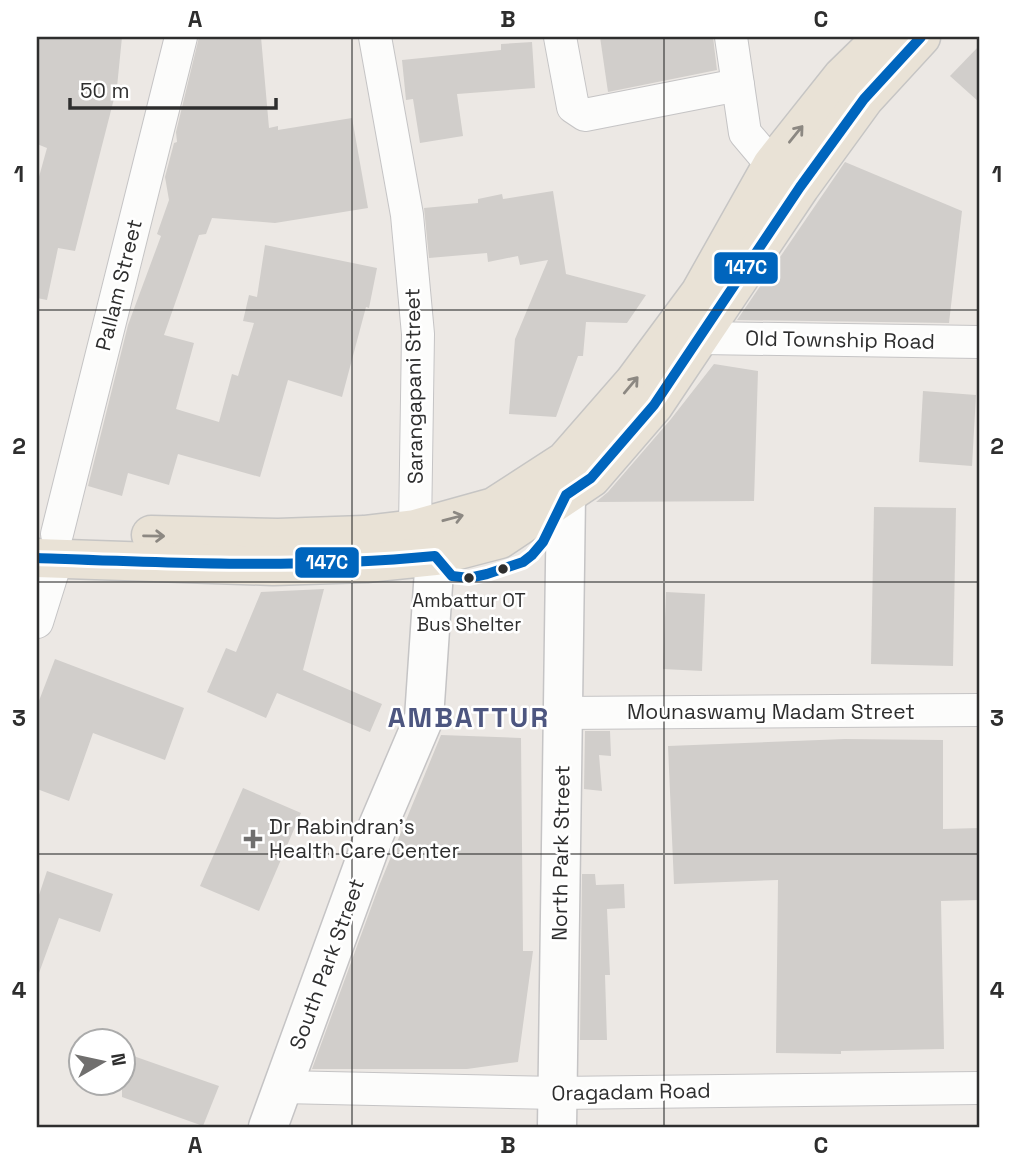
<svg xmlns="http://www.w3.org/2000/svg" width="1016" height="1164" viewBox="0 0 1016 1164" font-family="'Space Grotesk',sans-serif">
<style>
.building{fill:#d1cecb}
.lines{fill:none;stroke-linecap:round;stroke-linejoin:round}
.minor-casing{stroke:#c5c4c5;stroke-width:34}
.tertiary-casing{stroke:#c5c4c5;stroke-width:41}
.secondary-casing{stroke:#c5c4c5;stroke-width:41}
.trunk-casing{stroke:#c6c5c4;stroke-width:41}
.minor{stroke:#fcfcfb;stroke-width:32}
.tertiary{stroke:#fcfcfb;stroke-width:38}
.secondary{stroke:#fcfcfb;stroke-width:38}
.trunk{stroke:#e9e2d6;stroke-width:38}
.bus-1-casing{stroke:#fff;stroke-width:16}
.bus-1{stroke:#0065bd;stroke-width:10}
.oneway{stroke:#8c8882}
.grid{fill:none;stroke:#2e2e2e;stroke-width:2;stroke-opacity:0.55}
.bus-dot{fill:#2e2e2e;stroke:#fff;stroke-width:2.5}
.poi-dot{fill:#706f6e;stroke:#fff;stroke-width:2.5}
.labels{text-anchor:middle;stroke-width:5;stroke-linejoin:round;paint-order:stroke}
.bus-label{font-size:19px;fill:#2e2e2e;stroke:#fff}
.street-label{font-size:21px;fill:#2e2e2e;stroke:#fff}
.poi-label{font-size:21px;fill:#2e2e2e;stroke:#fff;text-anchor:start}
.district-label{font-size:28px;font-weight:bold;letter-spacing:2px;fill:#4d5680;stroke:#fff}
.line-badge{stroke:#fff;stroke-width:2.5}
.badge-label{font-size:19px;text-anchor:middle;font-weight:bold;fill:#fff}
.neatline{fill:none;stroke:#2e2e2e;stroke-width:2.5}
.grid-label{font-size:23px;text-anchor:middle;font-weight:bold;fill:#2e2e2e}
</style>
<rect width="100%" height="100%" fill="#ece8e4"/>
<g class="building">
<polygon points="37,37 122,37 117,87 75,251 58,248 47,300 37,298 37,184 47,148 37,144"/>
<polygon points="199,37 261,37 269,128 278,126 278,130 352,118 368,208 275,223 212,218 206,234 199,235 164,335 194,343 176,409 219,422 232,374 238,376 254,323 243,321 249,295 257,297 265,245 377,268 369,308 366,307 342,397 288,380 260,477 178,454 169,485 128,473 122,496 88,486 128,325 161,236 157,234 169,200 165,177 174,143 177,142 176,132"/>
<polygon points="600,37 713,37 717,70 608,92"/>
<polygon points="532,42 535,88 457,94 463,136 420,143 413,99 406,100 402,60 501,50 501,44"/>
<polygon points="979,46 979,102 950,76"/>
<polygon points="845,162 962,211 949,323 737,320"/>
<polygon points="553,191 566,274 646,295 627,323 586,322 583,356 578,356 556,417 509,414 515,339 548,260 520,265 518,256 488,262 487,253 429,258 424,208 478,203 478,199 502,194 503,199"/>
<polygon points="714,364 758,371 754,501 596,502 608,492 671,419"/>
<polygon points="923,391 976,395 972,466 919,462"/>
<polygon points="874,507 956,508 953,666 871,664"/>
<polygon points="324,589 303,670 382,704 370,732 277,693 266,718 207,692 226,648 236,652 261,592"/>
<polygon points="666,592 705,594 702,671 663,669"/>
<polygon points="55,659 184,708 165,760 93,733 69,801 37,789 37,706"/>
<polygon points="585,731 610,731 611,756 599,755 602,791 584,789"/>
<polygon points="441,735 521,738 523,951 533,951 518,1062 467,1069 312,1069 379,886"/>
<polygon points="845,739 943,740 943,829 979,828 979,900 941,901 944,1049 841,1051 841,1054 776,1053 778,880 674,884 668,746"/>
<polygon points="243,788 301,813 259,911 200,886"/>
<polygon points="47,871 113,894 100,932 59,918 39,973 37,901"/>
<polygon points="582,874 595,874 596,885 624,884 625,908 607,909 610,975 605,975 607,1040 580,1040"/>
<polygon points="122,1052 219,1086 203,1126 122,1097"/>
</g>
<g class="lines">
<defs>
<g id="minor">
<polyline points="375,37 407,215 418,334 415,529"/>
<polyline points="560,37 573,107 585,115 738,85"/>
<polyline points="731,37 745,133 772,165"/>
<polyline points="702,338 979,342"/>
<polyline points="57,534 181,37"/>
<polyline points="37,622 57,558"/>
<polyline points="563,713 979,710"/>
<polyline points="282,1087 557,1093 979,1088"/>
</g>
<polyline id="tertiary" points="268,1127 375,833 424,718 435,556"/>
<polyline id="secondary" points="557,1127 566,495"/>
<g id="trunk">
<polyline points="151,535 278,538 364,535 415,529 494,507 565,461 634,382 700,293 772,165 842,77 883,37"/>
<polyline points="37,558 273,566 366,563 435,556 500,539 591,478 654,405 800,187 864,99 921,37"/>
</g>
</defs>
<use href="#minor" class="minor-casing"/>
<use href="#tertiary" class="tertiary-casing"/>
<use href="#secondary" class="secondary-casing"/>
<use href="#trunk" class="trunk-casing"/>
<use href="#minor" class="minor"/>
<use href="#tertiary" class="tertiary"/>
<use href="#secondary" class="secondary"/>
<use href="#trunk" class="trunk"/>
<defs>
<path id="bus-1" d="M 37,558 C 170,563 302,569 435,556 L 452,576 L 469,578 L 487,574 L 523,562 L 532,555 L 543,542 L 566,495 L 591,478 L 654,405 L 800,187 L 864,99 L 921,37"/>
</defs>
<use href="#bus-1" class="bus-1-casing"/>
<use href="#bus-1" class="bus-1"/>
</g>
<defs><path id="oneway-shaft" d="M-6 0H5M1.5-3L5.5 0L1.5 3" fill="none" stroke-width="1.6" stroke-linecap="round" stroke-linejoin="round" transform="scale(1.75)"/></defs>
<g class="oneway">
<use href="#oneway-shaft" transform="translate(796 134) rotate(-51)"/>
<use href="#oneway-shaft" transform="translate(631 385) rotate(-50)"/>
<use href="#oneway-shaft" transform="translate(453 518) rotate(-15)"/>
<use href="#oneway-shaft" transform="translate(154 536) rotate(1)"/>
</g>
<path class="grid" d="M 352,37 L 352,1127M 664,37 L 664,1127M 37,310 L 979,310M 37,582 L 979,582M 37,854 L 979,854"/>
<g class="bus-dot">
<circle cx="503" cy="569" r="6"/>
<circle cx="469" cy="578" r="6"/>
</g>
<path class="poi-dot" d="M249.5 828.5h7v7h7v7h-7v7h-7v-7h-7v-7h7z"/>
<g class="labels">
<g class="bus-label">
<text x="469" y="607">Ambattur OT<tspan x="469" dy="24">Bus Shelter</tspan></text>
</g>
<g class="street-label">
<text transform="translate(119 285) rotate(-76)" y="7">Pallam Street</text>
<text transform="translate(840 340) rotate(1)" y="7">Old Township Road</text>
<text transform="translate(414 386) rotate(-91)" y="7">Sarangapani Street</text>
<text x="771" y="719">Mounaswamy Madam Street</text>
<text transform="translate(561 853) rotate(-89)" y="7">North Park Street</text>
<text transform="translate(327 964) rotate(-70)" y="7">South Park Street</text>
<text transform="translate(631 1092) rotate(-1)" y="7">Oragadam Road</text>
</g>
<g class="poi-label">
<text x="269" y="834">Dr Rabindran's<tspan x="269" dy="24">Health Care Center</tspan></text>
</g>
<g class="district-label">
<text x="469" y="727">AMBATTUR</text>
</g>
</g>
<g class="line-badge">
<rect x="713" y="251" width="66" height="34" rx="7" fill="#0065bd"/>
<rect x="294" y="546" width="66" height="33" rx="7" fill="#0065bd"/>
</g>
<g class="badge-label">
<text x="746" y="274">147C</text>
<text x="327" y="569">147C</text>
</g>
<rect width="1016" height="1164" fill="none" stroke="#ffffff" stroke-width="77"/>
<g transform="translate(102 1062) rotate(81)"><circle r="33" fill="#ffffff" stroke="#ababab" stroke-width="2"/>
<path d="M0-5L12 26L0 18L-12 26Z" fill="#706f6e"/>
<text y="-10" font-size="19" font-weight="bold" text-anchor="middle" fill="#2e2e2e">N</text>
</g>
<path d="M70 98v10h206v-10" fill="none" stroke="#2e2e2e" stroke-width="3.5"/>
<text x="80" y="98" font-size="21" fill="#2e2e2e" stroke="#ffffff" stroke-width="5" paint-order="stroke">50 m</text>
<rect x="38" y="38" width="940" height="1088" class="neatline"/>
<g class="grid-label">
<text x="195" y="27">A</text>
<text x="508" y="27">B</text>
<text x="821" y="27">C</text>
<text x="19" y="182">1</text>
<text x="997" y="182">1</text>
<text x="19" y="454">2</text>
<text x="997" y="454">2</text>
<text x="19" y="726">3</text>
<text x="997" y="726">3</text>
<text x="19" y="998">4</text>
<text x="997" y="998">4</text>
<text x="195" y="1153">A</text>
<text x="508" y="1153">B</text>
<text x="821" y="1153">C</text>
</g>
</svg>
